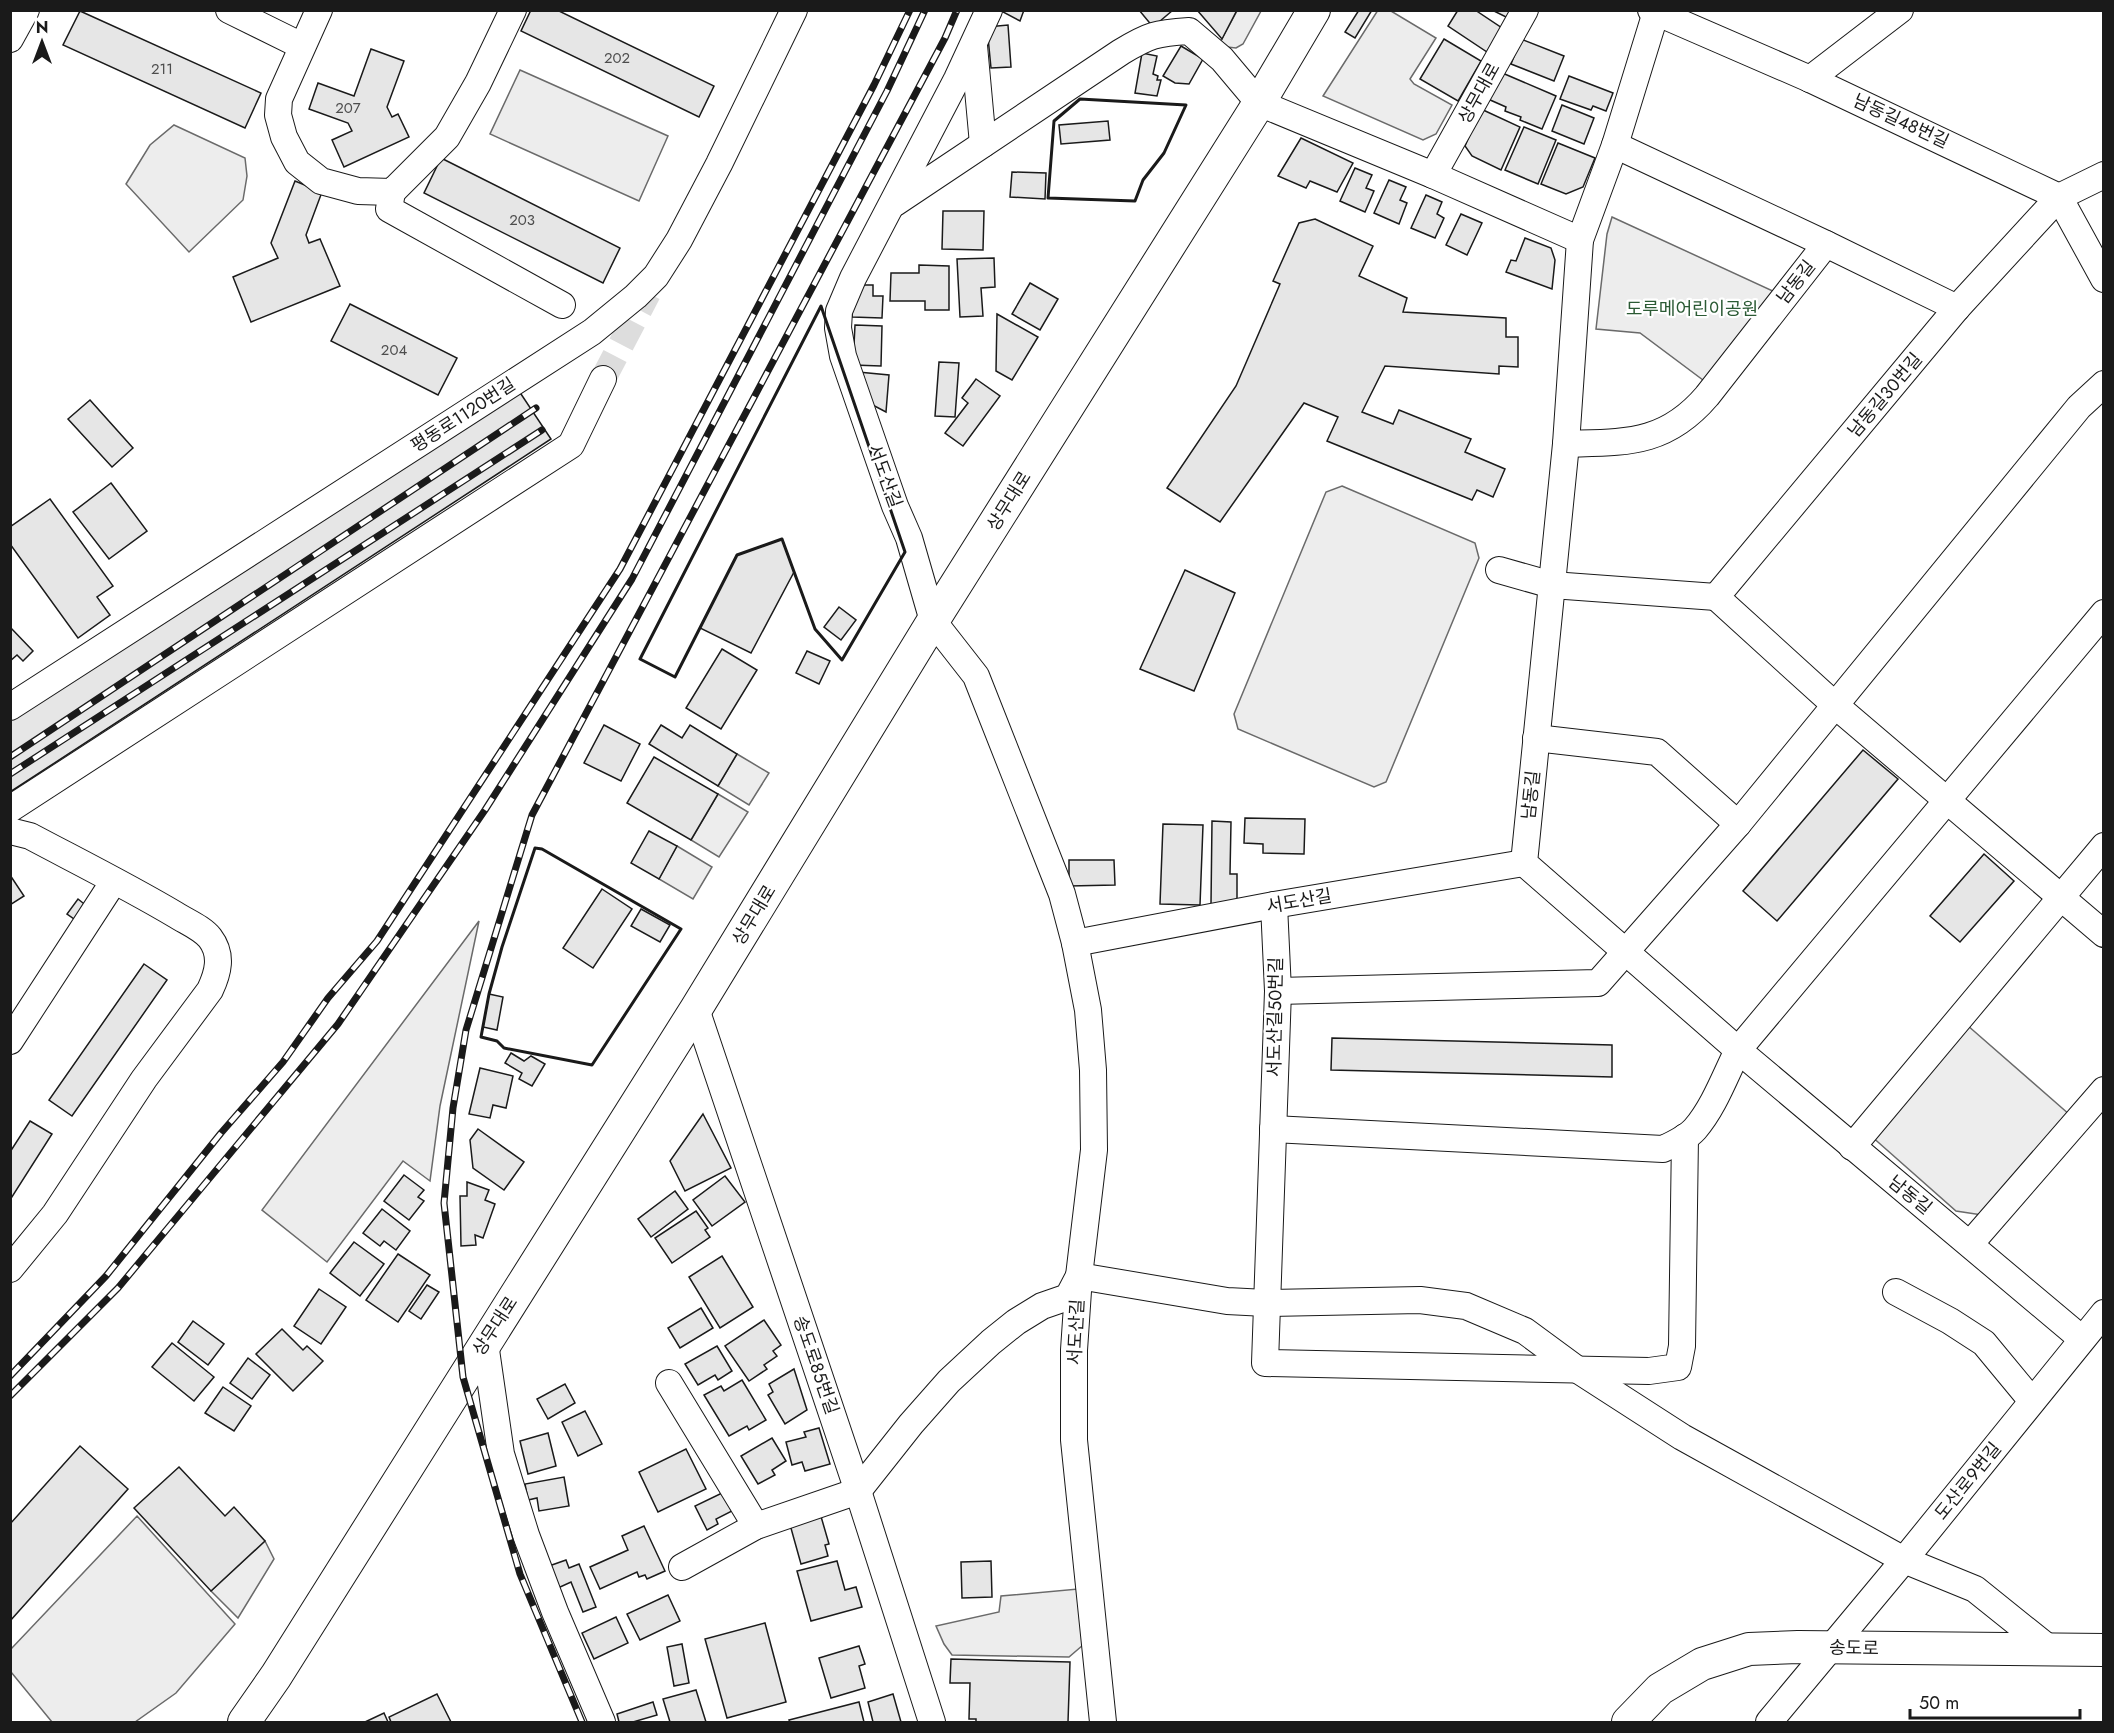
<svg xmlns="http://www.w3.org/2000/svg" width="2114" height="1733" viewBox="0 0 2114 1733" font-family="Jost,'Noto Sans KR',sans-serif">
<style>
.built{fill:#ededed;stroke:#6a6a6a;stroke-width:1.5}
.building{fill:#e6e6e6;stroke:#1a1a1a;stroke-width:1.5}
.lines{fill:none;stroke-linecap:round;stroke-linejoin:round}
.minor-tunnel{stroke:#ddd;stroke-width:26;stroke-dasharray:26 13;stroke-linecap:butt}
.minor-casing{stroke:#1a1a1a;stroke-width:28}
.major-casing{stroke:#1a1a1a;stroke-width:34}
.minor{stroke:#fff;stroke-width:26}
.major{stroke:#fff;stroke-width:32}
.rail-casing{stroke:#1a1a1a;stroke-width:7}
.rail{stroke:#fff;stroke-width:4.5;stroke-dasharray:14;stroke-linecap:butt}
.wall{stroke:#1a1a1a;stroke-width:3}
.labels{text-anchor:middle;stroke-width:4.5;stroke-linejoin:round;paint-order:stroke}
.number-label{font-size:15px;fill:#4d4d4d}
.street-label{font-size:18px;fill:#1a1a1a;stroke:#fff}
.park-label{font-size:18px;fill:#2b5a34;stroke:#fff}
</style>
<rect width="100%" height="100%" fill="#fff"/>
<g class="built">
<polygon points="1378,10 1391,11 1436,38 1410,79 1414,84 1452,105 1436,134 1423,140 1323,96"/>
<polygon points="1237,11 1261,11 1243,44 1236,48 1218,46"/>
<polygon points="520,70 668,136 639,201 490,134"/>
<polygon points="174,125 245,158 247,176 243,200 189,252 126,184 150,145"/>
<polygon points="1612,217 1775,292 1707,383 1640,333 1596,329 1607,234"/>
<polygon points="1342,486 1475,543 1479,558 1386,782 1374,787 1238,729 1234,714 1326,492"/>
<polygon points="737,754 769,773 749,805 718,786"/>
<polygon points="718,794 748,812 719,857 691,840"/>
<polygon points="677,846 712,867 693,899 659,879"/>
<polygon points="479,921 440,1106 430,1181 403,1161 327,1262 262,1210"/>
<polygon points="1967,1025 2070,1115 1982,1215 1956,1211 1870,1135"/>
<polygon points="137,1516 235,1624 176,1693 135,1722 52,1722 11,1672 11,1649"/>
<polygon points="265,1541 274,1559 238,1618 211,1591"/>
<polygon points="1078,1589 1083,1645 1069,1657 952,1655 944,1644 936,1626 999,1612 1001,1596"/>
</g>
<g class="building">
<polygon points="531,10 557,10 714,86 699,117 521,31"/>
<polygon points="1004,10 1024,10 1020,21 1003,12"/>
<polygon points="1139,10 1173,10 1153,27"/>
<polygon points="1197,10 1237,10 1222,39"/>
<polygon points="1359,10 1372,10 1355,38 1345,32"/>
<polygon points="1458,10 1475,10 1502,28 1487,52 1448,26"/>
<polygon points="1492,10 1511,10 1508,18"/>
<polygon points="80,11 261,93 245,128 63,45"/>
<polygon points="1008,25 1011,67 991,68 987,27"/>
<polygon points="1444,39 1481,61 1458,101 1420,79"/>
<polygon points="1521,39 1564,56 1554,81 1511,64"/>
<polygon points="1181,46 1203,59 1189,84 1175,83 1163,76"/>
<polygon points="371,49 404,61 387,107 392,117 398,114 409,137 344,167 332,140 352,131 348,123 309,109 318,83 354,96"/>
<polygon points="1142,53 1157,56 1153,74 1158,76 1157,80 1161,80 1157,96 1135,93"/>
<polygon points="1500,72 1556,96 1542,129 1520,120 1521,117 1505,111 1506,107 1488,99"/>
<polygon points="1569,76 1613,93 1606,111 1593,106 1591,110 1560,99"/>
<polygon points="1562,105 1594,118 1584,144 1552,131"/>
<polygon points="1481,109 1520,127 1501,170 1472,156 1465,146"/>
<polygon points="1108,121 1110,140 1061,144 1059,125"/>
<polygon points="1524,127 1556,140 1538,184 1505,170"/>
<polygon points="1301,138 1353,163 1337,192 1310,181 1306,188 1278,176"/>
<polygon points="1558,143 1595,158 1583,187 1566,194 1541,184"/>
<polygon points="441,158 620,248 603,283 424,193"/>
<polygon points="1355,168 1372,175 1366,188 1374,191 1365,212 1340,201"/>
<polygon points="1012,172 1046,173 1045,199 1010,197"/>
<polygon points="1389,180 1406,187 1400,200 1407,203 1399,224 1374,213"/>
<polygon points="295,181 322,192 306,235 309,243 320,239 340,286 251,322 233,277 278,258 271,243"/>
<polygon points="1426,195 1442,202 1437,214 1444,218 1435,238 1411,228"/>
<polygon points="943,211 984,211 983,250 942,249"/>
<polygon points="1461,214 1482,223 1467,255 1446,245"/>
<polygon points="1315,219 1373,246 1359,276 1407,298 1403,312 1506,318 1506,337 1518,337 1518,367 1499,366 1499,374 1385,366 1362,412 1393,424 1399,410 1471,439 1465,452 1505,469 1493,497 1477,490 1472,500 1327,441 1338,417 1304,403 1220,522 1167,488 1236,386 1280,284 1273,281 1299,223"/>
<polygon points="1525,238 1551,248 1555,260 1552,289 1506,272 1511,260 1516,261"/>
<polygon points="994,258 995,287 981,288 983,316 960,317 957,259"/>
<polygon points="919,265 949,266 949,310 925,310 925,301 890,301 891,273 919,273"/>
<polygon points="1030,283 1058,299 1040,330 1012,314"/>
<polygon points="864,285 873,285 873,296 883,296 882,318 852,317 853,303"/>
<polygon points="350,304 457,358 438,395 331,341"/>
<polygon points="997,314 1038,337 1012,380 996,371"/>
<polygon points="855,325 882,326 881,366 853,365"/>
<polygon points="939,362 959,363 955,417 935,416"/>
<polygon points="858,372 889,375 886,412 865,401"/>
<polygon points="976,379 1000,396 963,446 945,433 968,403 962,398"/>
<polygon points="515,385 551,439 10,792 10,714"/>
<polygon points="90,400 133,448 112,467 68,419"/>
<polygon points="111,483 147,531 109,559 73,512"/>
<polygon points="50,499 113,586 97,597 110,615 78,638 10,544 10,527"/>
<polygon points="782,539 794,572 751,653 700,628 737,555"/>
<polygon points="1185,570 1235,593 1194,691 1140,669"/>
<polygon points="839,607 856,620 841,640 824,627"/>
<polygon points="10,627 33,651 23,661 17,655 10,661"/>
<polygon points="722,649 757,670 721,729 686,708"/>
<polygon points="807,651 830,661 819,684 796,673"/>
<polygon points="604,725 640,744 621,781 584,763"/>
<polygon points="661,725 682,738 690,725 737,754 718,786 649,744"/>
<polygon points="1863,750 1898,779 1777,921 1743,891"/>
<polygon points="654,757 718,794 691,840 627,803"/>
<polygon points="1245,818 1305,819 1304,854 1263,853 1263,844 1244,843"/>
<polygon points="1212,821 1231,822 1230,874 1237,874 1237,904 1211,904"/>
<polygon points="1163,824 1203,825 1200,905 1160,904"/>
<polygon points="649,831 677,846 659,879 631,863"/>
<polygon points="1984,854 2014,881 1960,942 1930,916"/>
<polygon points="1069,860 1114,860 1115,885 1069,886"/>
<polygon points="10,875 24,896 10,905"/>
<polygon points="602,889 632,909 593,968 563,948"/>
<polygon points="78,899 88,907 77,921 67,914"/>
<polygon points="641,909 670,925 660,942 631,926"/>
<polygon points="144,964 167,980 72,1116 49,1100"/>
<polygon points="489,994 503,997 497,1030 483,1027"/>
<polygon points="1332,1038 1612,1045 1612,1077 1331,1070"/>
<polygon points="511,1053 524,1061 531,1056 545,1064 532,1086 519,1079 522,1073 505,1063"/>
<polygon points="480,1068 513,1076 506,1108 493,1105 490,1118 469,1114"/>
<polygon points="703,1114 731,1168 685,1191 670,1161"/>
<polygon points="30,1121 52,1134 10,1200 10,1152"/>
<polygon points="478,1129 524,1162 504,1190 473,1168 470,1140"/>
<polygon points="404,1175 424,1190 418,1197 424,1201 409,1220 384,1201"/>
<polygon points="725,1176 745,1202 712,1226 693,1200"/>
<polygon points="467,1182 489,1190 485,1200 495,1204 483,1238 475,1235 476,1245 461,1246 460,1196 467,1196"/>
<polygon points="675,1191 688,1209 651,1237 638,1219"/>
<polygon points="382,1209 410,1231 396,1250 384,1241 380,1246 363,1233"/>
<polygon points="696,1211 708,1228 705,1230 710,1237 672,1263 655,1238"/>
<polygon points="354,1242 384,1264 360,1296 330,1273"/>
<polygon points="398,1254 430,1275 398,1322 366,1300"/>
<polygon points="722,1256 753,1307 720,1328 689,1277"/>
<polygon points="427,1285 439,1292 421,1319 409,1311"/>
<polygon points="319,1289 346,1307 321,1344 294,1326"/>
<polygon points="701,1308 713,1328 680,1348 668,1328"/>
<polygon points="764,1320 781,1345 773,1351 777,1356 764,1365 767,1369 749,1381 725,1346"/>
<polygon points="193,1321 224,1344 208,1365 178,1342"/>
<polygon points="282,1329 303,1350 307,1346 323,1361 293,1391 256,1354"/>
<polygon points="172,1343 214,1377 194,1401 152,1367"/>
<polygon points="717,1346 732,1371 718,1380 715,1375 698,1385 685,1364"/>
<polygon points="248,1358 270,1375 252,1399 230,1383"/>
<polygon points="794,1369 807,1410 785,1424 768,1395 773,1392 769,1384"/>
<polygon points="742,1380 766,1420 749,1430 747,1426 729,1436 704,1395 721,1386 724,1391"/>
<polygon points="565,1384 575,1403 548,1419 537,1399"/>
<polygon points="223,1387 251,1406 234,1431 205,1413"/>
<polygon points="585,1411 602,1444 578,1456 562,1422"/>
<polygon points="819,1428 830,1464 805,1471 802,1462 792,1465 786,1442 806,1437 804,1432"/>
<polygon points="548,1433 556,1466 528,1474 520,1441"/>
<polygon points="772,1438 786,1461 772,1470 775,1475 758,1484 741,1456"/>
<polygon points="80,1446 128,1489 10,1621 10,1524"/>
<polygon points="686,1449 706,1489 658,1512 639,1472"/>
<polygon points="179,1467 225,1516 234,1507 265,1541 211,1591 134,1508"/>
<polygon points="564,1477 569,1506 539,1511 537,1498 528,1500 525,1484"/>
<polygon points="722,1493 732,1511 716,1519 718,1524 707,1530 695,1506"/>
<polygon points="820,1513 829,1544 825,1545 828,1556 801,1564 789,1521"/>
<polygon points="644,1526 665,1571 647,1579 645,1575 639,1577 637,1572 600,1589 590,1567 628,1550 622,1536"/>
<polygon points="566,1560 569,1568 579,1564 596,1607 583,1612 571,1582 558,1588 549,1566"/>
<polygon points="837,1561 845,1590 856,1587 862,1607 811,1621 797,1571"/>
<polygon points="991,1561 992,1597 962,1598 961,1562"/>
<polygon points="668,1595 680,1621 640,1640 627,1614"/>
<polygon points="616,1617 628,1643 594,1659 582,1633"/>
<polygon points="765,1623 786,1702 727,1718 705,1639"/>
<polygon points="682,1644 689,1683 674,1686 667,1647"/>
<polygon points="859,1646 865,1664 859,1666 865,1688 831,1698 819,1658"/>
<polygon points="951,1659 1070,1662 1068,1722 976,1722 976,1719 969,1719 970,1683 950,1683"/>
<polygon points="696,1690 706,1722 670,1722 663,1699"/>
<polygon points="437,1694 451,1722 391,1722 389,1717"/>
<polygon points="893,1694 901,1722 873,1722 868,1702"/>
<polygon points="653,1702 657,1715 633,1722 619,1722 617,1714"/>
<polygon points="859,1702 864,1722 790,1722 789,1720"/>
<polygon points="384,1713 388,1722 365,1722"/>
</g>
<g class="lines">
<polyline class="minor-tunnel" points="603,379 648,293"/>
<defs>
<g id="minor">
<polyline points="229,10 302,46"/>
<polyline points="319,10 279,99 278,115 284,137 297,162 321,181 358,191 392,192 447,137 478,83 513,10"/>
<polyline points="989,10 957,79 853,278 839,311 838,328 843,356 895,506 909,538 933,621 976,676 1062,894 1075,943 1088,1010 1093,1070 1094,1150 1079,1276 1074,1350 1074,1440 1103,1722"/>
<polyline points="1651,10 1810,79 2059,197 2104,279"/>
<polyline points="1656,12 1615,145 1580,240 1566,444 1524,863 1738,1050 2082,1339"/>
<polyline points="10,39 26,10"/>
<polyline points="974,46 983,144"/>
<polyline points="1810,79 1900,10"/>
<polyline points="1615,145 1826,244 1957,308"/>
<polyline points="1433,175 1580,240"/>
<polyline points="2104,175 2059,197 1957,308 1716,597 1836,706 2104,934"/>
<polyline points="392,192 389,209 562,305"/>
<path d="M 895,203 L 1121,52 C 1149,35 1156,33 1189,31 L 1222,59 L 1259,103 L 1433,175 L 1525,10"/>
<path d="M 1566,444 C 1626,442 1665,445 1707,396 L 1826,244"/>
<polyline points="1499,570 1552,585 1716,597"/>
<polyline points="10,707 592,332 636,296 656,276 679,240 719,164 794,10"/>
<polyline points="1536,738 1657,752 1738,824"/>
<polyline points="10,809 571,445 603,379"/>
<path d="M 10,831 L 30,836 C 79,862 129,887 176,915 C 187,922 202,928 210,938 C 223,955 218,973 210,990 L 144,1079 L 55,1214 L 10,1269"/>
<polyline points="1274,905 1278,991 1265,1363 1649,1371 1678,1367 1682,1346 1685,1137"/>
<polyline points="1075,943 1274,905 1524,863"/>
<polyline points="1278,991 1598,983 1738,824 2079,407 2104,384"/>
<polyline points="696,1009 858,1491 932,1722"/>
<polyline points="10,1041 114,881"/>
<path d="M 1273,1129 L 1663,1149 C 1674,1144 1687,1138 1695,1129 C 1714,1107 1725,1076 1738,1050 L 2104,613"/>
<polyline points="1852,1147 2104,846"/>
<polyline points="1970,1244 2104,1090"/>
<polyline points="1896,1292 1950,1321 1984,1343 2032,1401"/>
<polyline points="485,1343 501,1454 526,1535 555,1612 602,1722"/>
<polyline points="669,1383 756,1526"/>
<polyline points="682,1567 756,1526 858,1491 911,1424 949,1381 991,1342 1016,1322 1042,1306 1068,1297 1079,1276 1227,1301 1266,1303 1420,1300 1466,1306 1525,1331 1578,1370 1682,1437 1904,1560 1975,1589 2051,1650"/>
<polyline points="1769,1722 1904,1560 2104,1313"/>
</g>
<g id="major">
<polyline points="244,1722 276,1676 696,1009 933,621 1259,103 1314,10"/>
<polyline points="1628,1722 1660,1689 1702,1664 1749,1649 1798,1647 2104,1650"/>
</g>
</defs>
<use href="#minor" class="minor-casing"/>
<use href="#major" class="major-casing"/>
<use href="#minor" class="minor"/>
<use href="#major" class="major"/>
<defs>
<g id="rail">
<polyline points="10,757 536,408"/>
<polyline points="10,774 542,430"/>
<polyline points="10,1376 106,1276 221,1133 283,1062 328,998 377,941 620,569 874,85 910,10"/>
<polyline points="10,1396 118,1288 338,1024 485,810 632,579 887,91 925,10"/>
<polyline points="582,1722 520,1574 463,1377 444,1203 453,1108 466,1030 532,815 945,38 957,10"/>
</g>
</defs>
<use href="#rail" class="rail-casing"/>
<use href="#rail" class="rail"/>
<g class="wall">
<polygon points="1080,99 1186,105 1164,153 1143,180 1135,201 1048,198 1054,121"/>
<polygon points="821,306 905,552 842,660 815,629 782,539 737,555 675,677 640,659"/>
<polygon points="535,848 542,849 681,929 592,1065 504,1048 497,1041 481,1037 489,994 502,947"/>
</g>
</g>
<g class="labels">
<g class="number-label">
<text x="617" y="63">202</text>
<text x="162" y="74">211</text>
<text x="348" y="113">207</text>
<text x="522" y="225">203</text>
<text x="394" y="355">204</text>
</g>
<g class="street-label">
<text transform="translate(1479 93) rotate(-61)" y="6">상무대로</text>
<text transform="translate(1901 121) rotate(25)" y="6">남동길48번길</text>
<text transform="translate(1796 282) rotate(-52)" y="6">남동길</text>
<text transform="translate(1885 395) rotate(-50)" y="6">남동길30번길</text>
<text transform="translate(463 415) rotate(-33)" y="6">평동로1120번길</text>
<text transform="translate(885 476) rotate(70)" y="6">서도산길</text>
<text transform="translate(1009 501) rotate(-58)" y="6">상무대로</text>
<text transform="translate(1531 795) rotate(-84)" y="6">남동길</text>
<text transform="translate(1299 901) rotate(-10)" y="6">서도산길</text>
<text transform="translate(754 915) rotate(-59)" y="6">상무대로</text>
<text transform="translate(1275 1017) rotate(-89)" y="6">서도산길50번길</text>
<text transform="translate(1910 1195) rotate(39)" y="6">남동길</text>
<text transform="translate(495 1326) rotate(-57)" y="6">상무대로</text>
<text transform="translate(1076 1332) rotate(-87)" y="6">서도산길</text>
<text transform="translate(816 1365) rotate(71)" y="6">송도로85번길</text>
<text transform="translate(1968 1481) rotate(-51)" y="6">도산로9번길</text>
<text transform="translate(1854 1648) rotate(1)" y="6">송도로</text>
</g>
<g class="park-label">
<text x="1692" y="315">도루메어린이공원</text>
</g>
</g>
<rect width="2114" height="1733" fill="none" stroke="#1a1a1a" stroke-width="24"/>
<g transform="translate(42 42)" stroke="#ffffff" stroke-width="4.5" paint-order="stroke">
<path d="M0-4.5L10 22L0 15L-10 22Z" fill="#1a1a1a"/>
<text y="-9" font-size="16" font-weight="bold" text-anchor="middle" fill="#1a1a1a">N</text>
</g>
<path d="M1910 1709v9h170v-9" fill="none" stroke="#1a1a1a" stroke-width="3"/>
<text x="1919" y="1709" font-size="18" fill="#1a1a1a" stroke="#ffffff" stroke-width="4.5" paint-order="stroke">50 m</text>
</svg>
